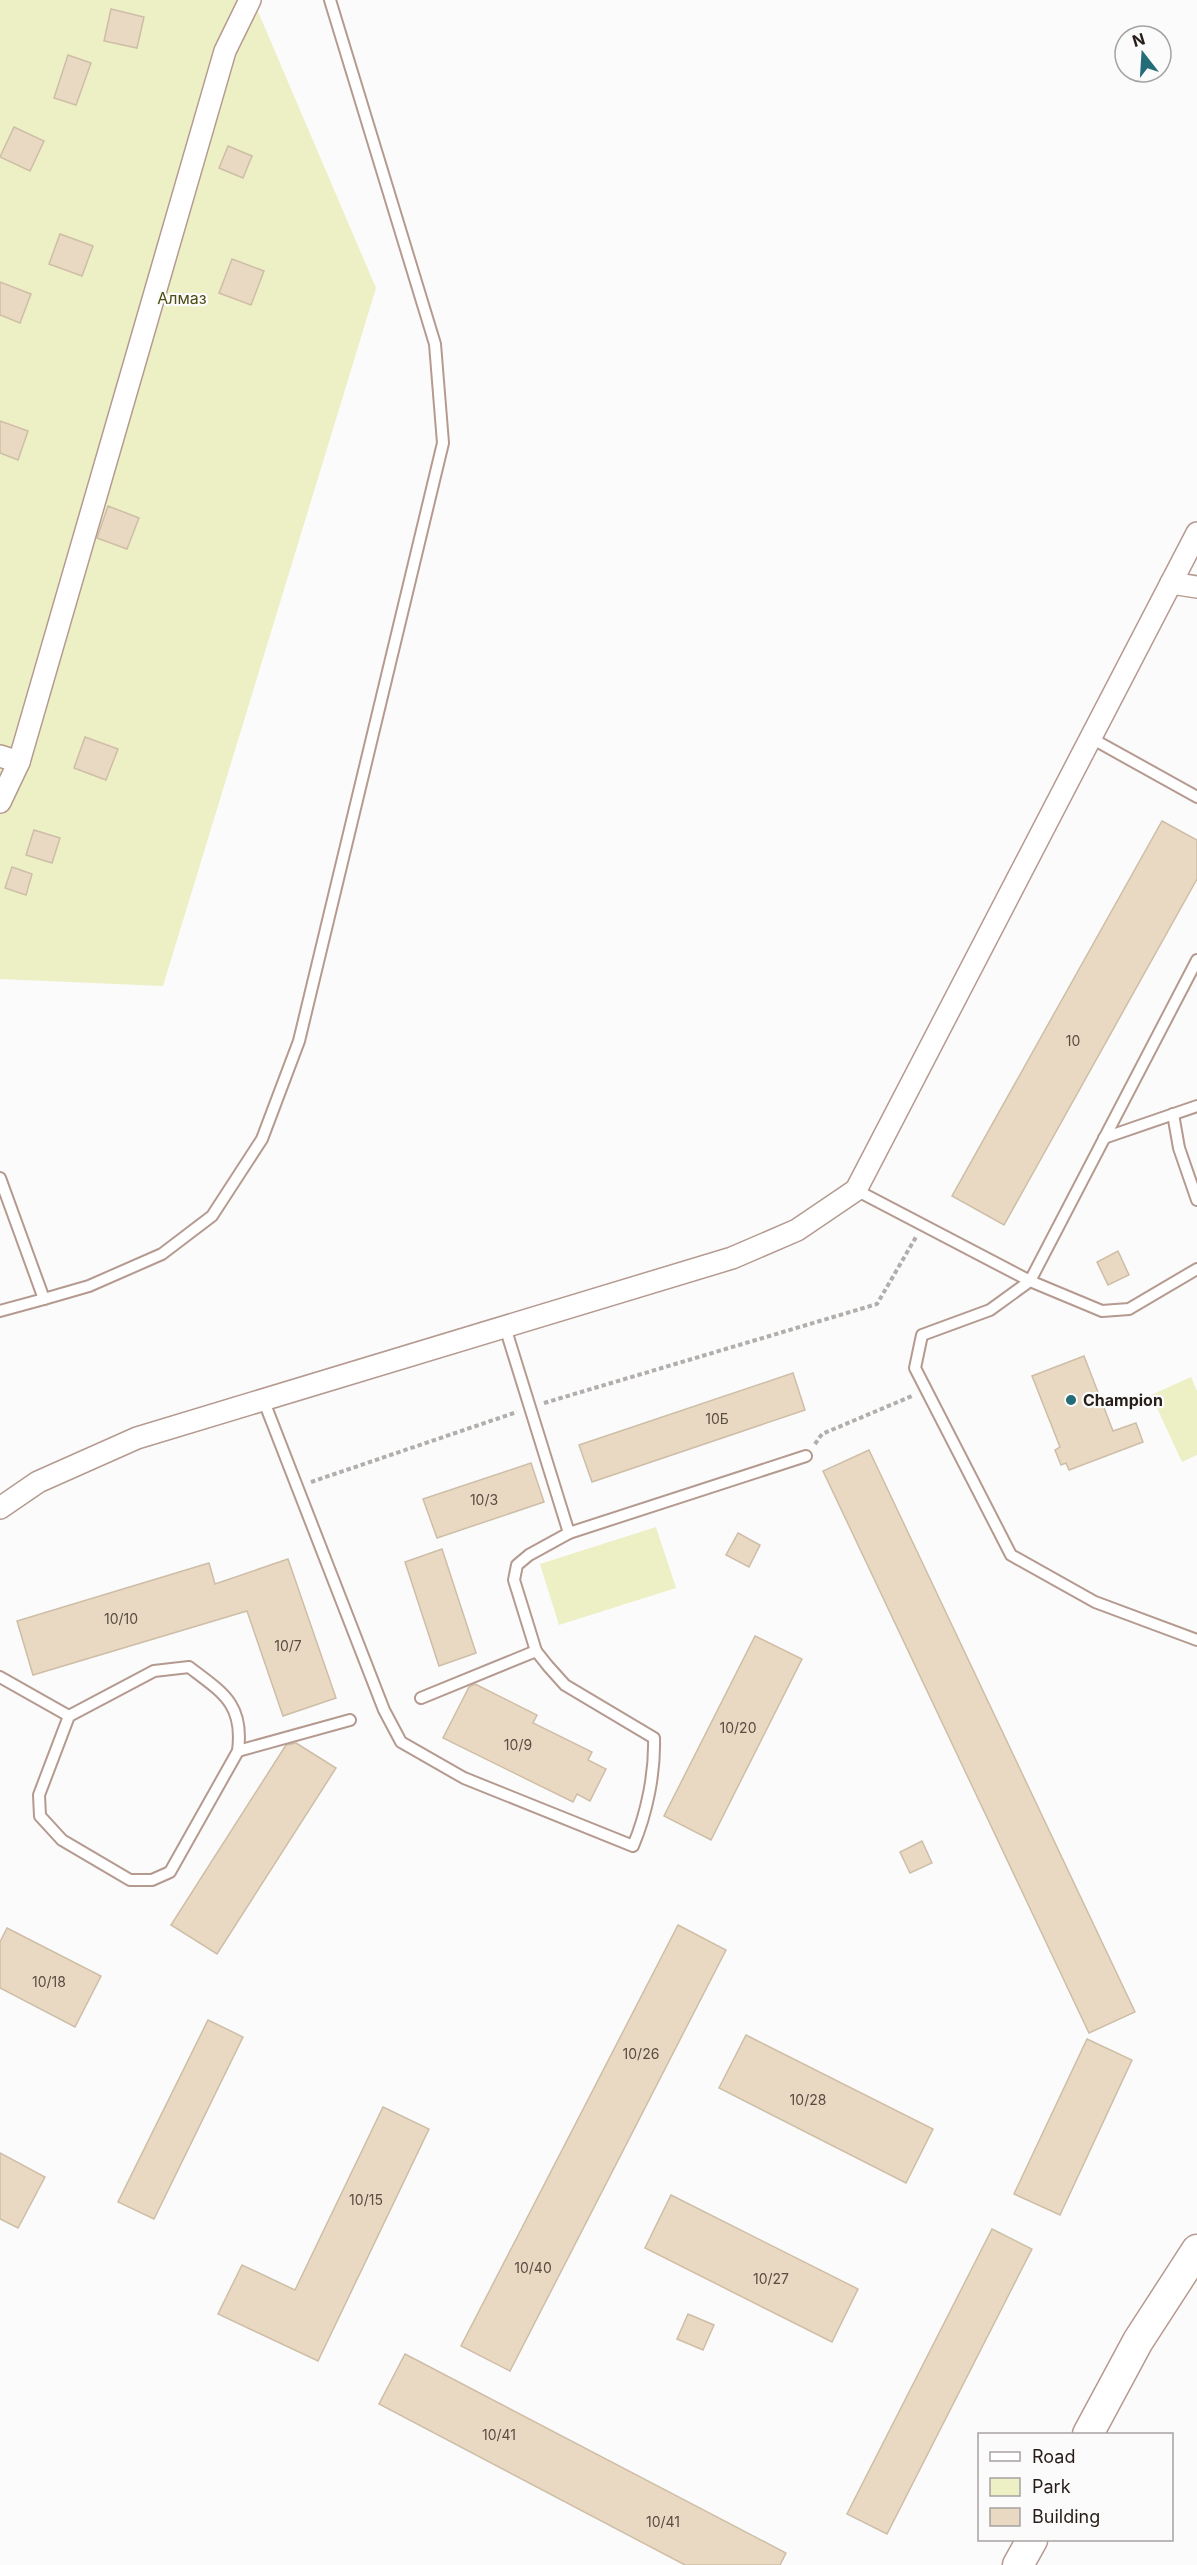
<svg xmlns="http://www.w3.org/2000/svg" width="1197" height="2565" viewBox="0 0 1197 2565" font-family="Inter,sans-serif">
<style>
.green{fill:#edefc5}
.building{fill:#ead9c2;stroke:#cebea7;stroke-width:1.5}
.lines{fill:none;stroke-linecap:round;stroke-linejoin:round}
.lane-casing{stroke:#b59a90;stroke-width:14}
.street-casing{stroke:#b59a90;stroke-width:24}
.secondary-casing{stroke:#b59a90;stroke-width:33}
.path{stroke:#b1aeac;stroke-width:4;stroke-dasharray:4.5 3;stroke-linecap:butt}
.lane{stroke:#fff;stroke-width:10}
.street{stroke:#fff;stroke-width:21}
.secondary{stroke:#fff;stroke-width:30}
.poi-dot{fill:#256c79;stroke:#fbfbfb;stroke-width:2}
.labels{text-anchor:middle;stroke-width:4.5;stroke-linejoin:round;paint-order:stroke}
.number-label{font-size:14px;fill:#584c43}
.park-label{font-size:16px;fill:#4c4d13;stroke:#fbfbfb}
.poi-label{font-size:16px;font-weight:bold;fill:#271d19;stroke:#fbfbfb;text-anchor:start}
</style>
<rect width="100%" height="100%" fill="#fbfbfb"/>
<g class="green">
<polygon points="0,0 253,0 376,288 163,986 0,979"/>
<polygon points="1191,1377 1197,1391 1197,1455 1182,1462 1151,1395"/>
<polygon points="656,1527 676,1588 559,1625 540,1564"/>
</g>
<g class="building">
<polygon points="111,9 144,17 137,48 104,41"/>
<polygon points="68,55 91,63 76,105 54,98"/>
<polygon points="14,127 44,141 30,171 0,157"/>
<polygon points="228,146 252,156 243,178 219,168"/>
<polygon points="60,234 93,246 82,276 49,264"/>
<polygon points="232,259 264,271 251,305 219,293"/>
<polygon points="0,282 31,294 20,323 0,315"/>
<polygon points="0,421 28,431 18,460 0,453"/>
<polygon points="108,506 139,518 127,549 97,538"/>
<polygon points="85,737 118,749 106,780 74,768"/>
<polygon points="1162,821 1197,840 1197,879 1004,1225 952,1196"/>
<polygon points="34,830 60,838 52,863 26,855"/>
<polygon points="12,867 32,874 26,895 5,888"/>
<polygon points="1118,1251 1129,1275 1108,1285 1097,1262"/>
<polygon points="1084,1356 1113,1431 1136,1423 1143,1442 1069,1470 1066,1463 1061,1465 1055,1450 1060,1447 1032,1376"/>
<polygon points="793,1373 805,1410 592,1482 579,1445"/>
<polygon points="869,1450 1135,2012 1089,2033 823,1471"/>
<polygon points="531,1463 544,1502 437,1538 423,1499"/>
<polygon points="738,1533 760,1545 749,1567 726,1555"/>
<polygon points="442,1549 476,1653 439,1666 405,1562"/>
<polygon points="288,1559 336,1698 283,1716 247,1611 33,1675 17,1621 209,1563 215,1584"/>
<polygon points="755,1636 802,1659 711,1840 664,1816"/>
<polygon points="475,1684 537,1715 533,1723 592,1752 588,1760 606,1769 590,1801 577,1794 573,1802 443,1738 469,1687"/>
<polygon points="296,1743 336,1768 217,1954 171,1925 286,1745"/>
<polygon points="922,1841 932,1863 910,1873 900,1852"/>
<polygon points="678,1925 726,1950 510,2371 461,2346"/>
<polygon points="7,1928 101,1976 75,2027 0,1988 0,1942"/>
<polygon points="208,2020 243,2037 154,2219 118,2202"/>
<polygon points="746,2035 933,2129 906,2183 719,2088"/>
<polygon points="1087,2039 1132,2060 1060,2215 1014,2194"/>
<polygon points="383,2107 429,2129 318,2361 218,2314 242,2265 295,2290"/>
<polygon points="0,2153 45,2177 18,2228 0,2219"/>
<polygon points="671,2195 858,2289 832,2342 645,2248"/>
<polygon points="992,2229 1032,2249 887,2534 847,2514"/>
<polygon points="688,2314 714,2325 703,2350 677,2339"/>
<polygon points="405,2354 786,2553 780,2565 685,2565 379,2404"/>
</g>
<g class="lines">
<defs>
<g id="lane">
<polyline points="1091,738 1197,797"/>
<polyline points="1173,1114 1179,1148 1197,1200"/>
<polyline points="1104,1138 1197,1106"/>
<polyline points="0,1178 44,1299 89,1286 162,1254 212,1216 262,1139 299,1041 443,443 435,344 330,0"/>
<polyline points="856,1190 1030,1281 1197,960"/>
<polyline points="1197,1269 1129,1309 1102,1311 1030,1281 990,1310 922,1335 915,1368 1011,1555 1095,1602 1197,1640"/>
<polyline points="0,1311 44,1299"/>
<path d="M 263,1399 L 384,1710 L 401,1742 L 464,1778 L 633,1846 C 647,1813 655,1773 654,1738 L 565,1685 L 548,1666 L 536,1651 L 528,1625 L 514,1580 L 517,1565 L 529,1555 L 569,1533 L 505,1327"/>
<polyline points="569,1533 806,1456"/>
<path d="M 0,1677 L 69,1716 L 39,1795 L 40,1816 L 62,1840 L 130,1880 L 152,1880 L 170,1872 L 238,1751 C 244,1704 223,1693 189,1667 L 154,1671 L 69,1716"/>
<polyline points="421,1698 536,1651"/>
<polyline points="238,1751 350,1720"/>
</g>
<g id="street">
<polyline points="1171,583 1197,587"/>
<polyline points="0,756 19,762"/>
<polyline points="0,802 19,762 225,51 250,0"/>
<polyline points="0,1508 38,1482 137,1438 732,1258 797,1230 856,1190 1197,533"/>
</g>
<g id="secondary">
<polyline points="1088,2434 1138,2341 1197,2250"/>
<polyline points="1018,2565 1032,2540"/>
</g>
</defs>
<use href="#lane" class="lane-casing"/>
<use href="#street" class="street-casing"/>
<use href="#secondary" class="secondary-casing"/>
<g class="path">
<polyline points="544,1403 877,1304 916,1237"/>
<polyline points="815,1444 822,1434 912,1396"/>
<polyline points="311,1482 517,1412"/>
</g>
<use href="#lane" class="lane"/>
<use href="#street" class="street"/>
<use href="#secondary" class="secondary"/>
</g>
<circle class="poi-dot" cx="1071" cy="1400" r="6"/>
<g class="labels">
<g class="number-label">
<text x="1073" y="1046">10</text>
<text x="717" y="1424">10Б</text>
<text x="484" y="1505">10/3</text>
<text x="121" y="1624">10/10</text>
<text x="288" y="1651">10/7</text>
<text x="738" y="1733">10/20</text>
<text x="518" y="1750">10/9</text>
<text x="49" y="1987">10/18</text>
<text x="641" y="2059">10/26</text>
<text x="808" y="2105">10/28</text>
<text x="366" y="2205">10/15</text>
<text x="533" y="2273">10/40</text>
<text x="771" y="2284">10/27</text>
<text x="499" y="2440">10/41</text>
<text x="663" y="2527">10/41</text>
</g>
<g class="park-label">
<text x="182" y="304">Алмаз</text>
</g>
<g class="poi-label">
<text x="1083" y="1406">Champion</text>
</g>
</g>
<rect x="978" y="2433" width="195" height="108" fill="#fbfbfb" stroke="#a6a2a1" stroke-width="1.5"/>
<rect x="990" y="2452" width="30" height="9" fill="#ffffff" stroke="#a6a2a1" stroke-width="1.5"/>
<text x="1032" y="2463" font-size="18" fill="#271d19">Road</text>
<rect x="990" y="2478" width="30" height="18" fill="#edefc5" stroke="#a6a2a1" stroke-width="1.5"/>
<text x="1032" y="2493" font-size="18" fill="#271d19">Park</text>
<rect x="990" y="2508" width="30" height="18" fill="#ead9c2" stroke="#a6a2a1" stroke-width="1.5"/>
<text x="1032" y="2523" font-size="18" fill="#271d19">Building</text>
<g transform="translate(1143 54) rotate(343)"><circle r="28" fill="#fbfbfb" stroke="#a6a2a1" stroke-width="1.5"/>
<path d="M0-4.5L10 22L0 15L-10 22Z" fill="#256c79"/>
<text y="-9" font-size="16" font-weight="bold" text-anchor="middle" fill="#271d19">N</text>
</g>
</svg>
